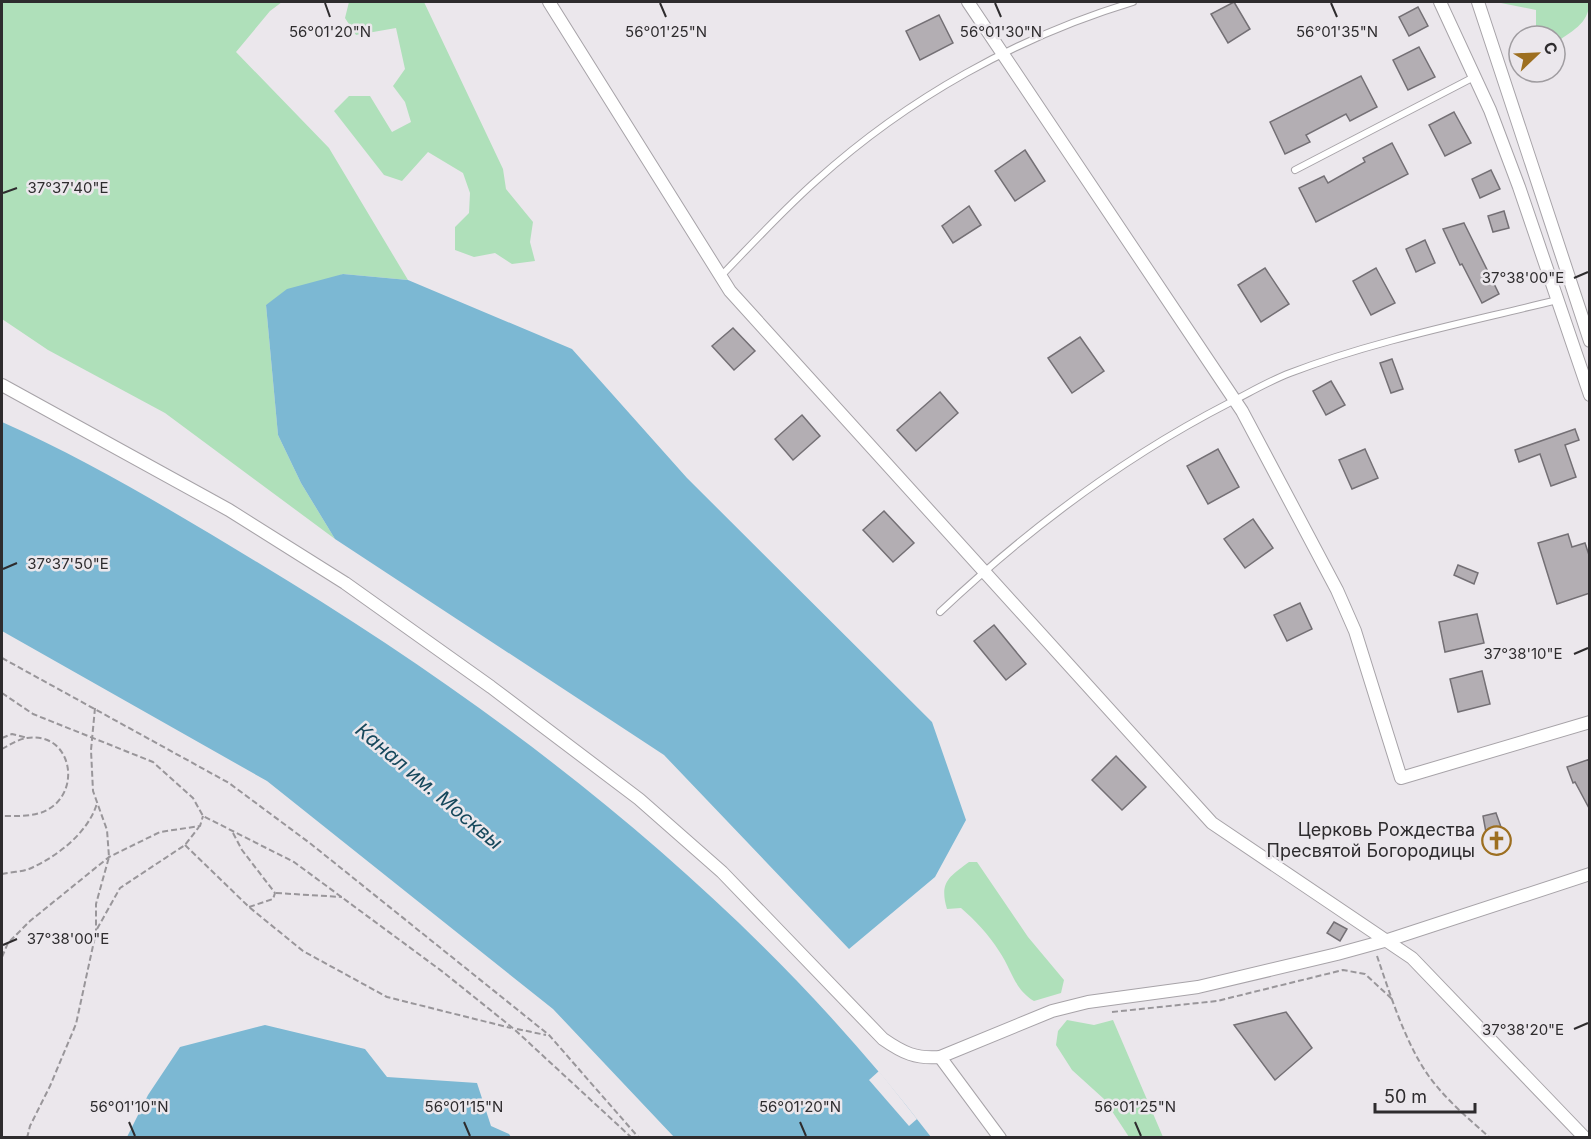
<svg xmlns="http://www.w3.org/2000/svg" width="1591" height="1139" viewBox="0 0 1591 1139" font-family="Inter,sans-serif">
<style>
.green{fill:#afe0ba}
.water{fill:#7cb8d3}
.pier{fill:#ebe7ec}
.building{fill:#b3aeb3;stroke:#747075;stroke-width:1.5}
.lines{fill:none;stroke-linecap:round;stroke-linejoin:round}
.service-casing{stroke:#a7a3a8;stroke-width:8}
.minor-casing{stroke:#a7a3a8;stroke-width:14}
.path{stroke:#99969a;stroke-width:2;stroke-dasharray:6 3;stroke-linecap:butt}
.service{stroke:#fff;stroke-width:6}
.minor{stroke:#fff;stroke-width:12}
.ticks{fill:none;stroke:#2e2c2e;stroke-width:2}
.labels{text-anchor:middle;stroke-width:5;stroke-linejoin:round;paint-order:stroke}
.poi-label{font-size:18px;fill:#2e2c2e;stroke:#ebe7ec;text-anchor:end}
.water-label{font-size:20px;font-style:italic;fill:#16485c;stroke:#ebe7ec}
.ticks-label{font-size:15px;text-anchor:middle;fill:#2e2c2e;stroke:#ebe7ec;stroke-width:5;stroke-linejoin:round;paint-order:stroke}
</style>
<rect width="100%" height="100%" fill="#ebe7ec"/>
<g class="green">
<polygon points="2,2 282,2 270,11 236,52 329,148 408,280 343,274 266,305 278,435 301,483 335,539 165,413 48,350 2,319"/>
<polygon points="349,2 424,2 503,169 506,189 533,222 530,242 535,261 512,264 495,253 474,257 455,250 455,227 469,213 470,193 463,173 428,152 402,181 384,175 334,111 349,96 370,96 392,132 411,122 405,102 393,86 405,69 396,28 356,35 345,18"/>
<path d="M 1496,2 L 1589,2 C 1590,23 1571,32 1555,43 L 1555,36 L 1536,36 L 1536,10 Z"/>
<path d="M 969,862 L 977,862 L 1028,937 L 1064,980 L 1061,993 L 1034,1001 C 1014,989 1012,970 999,951 C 989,935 975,920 961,908 L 947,909 C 939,882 949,877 969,862 Z"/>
<polygon points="1067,1020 1094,1025 1113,1020 1163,1137 1129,1137 1104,1099 1072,1070 1056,1045 1058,1031"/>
</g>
<g class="water">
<polygon points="343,274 408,280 572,349 687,478 932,722 966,820 935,877 849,949 664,755 335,539 301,483 278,435 266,305 287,289"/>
<path d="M 2,422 C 90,461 174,512 257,562 C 510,714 751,901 931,1137 L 674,1137 L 553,1009 L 267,781 L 2,631 Z"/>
<polygon points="265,1025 365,1049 387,1077 477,1083 491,1126 509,1134 511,1137 127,1137 148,1095 180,1047"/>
</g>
<polygon class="pier" points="879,1071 917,1119 909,1126 869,1080"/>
<g class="building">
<polygon points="1234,2 1250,29 1228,43 1211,14"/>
<polygon points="1418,7 1428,26 1409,36 1399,17"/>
<polygon points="939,15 953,43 920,60 906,31"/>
<polygon points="1419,47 1435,77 1408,90 1393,60"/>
<polygon points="1361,76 1377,107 1350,121 1346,114 1306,135 1310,142 1285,154 1270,122"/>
<polygon points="1454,112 1471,143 1445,156 1429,125"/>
<polygon points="1392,143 1408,174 1316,222 1299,188 1324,176 1328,183 1365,162 1363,158"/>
<polygon points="1025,150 1045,181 1015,201 995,171"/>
<polygon points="1491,170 1500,189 1480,198 1472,179"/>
<polygon points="969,206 981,225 953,243 942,226"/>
<polygon points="1504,211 1509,228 1493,232 1488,216"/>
<polygon points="1464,223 1499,294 1482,303 1462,264 1460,265 1443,229"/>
<polygon points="1425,240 1435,263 1416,272 1406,249"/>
<polygon points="1265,268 1289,304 1261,322 1238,285"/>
<polygon points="1376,268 1395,303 1371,315 1353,281"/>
<polygon points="733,328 755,351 734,370 712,346"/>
<polygon points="1080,337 1104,371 1072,393 1048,358"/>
<polygon points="1392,359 1403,389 1391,393 1380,363"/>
<polygon points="1331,381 1345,405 1326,415 1313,391"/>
<polygon points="940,392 958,413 916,451 897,430"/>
<polygon points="802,415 820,436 793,460 775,439"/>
<polygon points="1575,429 1579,440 1565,445 1576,477 1551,486 1540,454 1519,462 1515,450"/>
<polygon points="1218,449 1239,487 1208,504 1187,466"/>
<polygon points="1365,449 1378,478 1352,489 1339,460"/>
<polygon points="884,511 914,543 893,562 863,530"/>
<polygon points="1253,519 1273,548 1245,568 1224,539"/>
<polygon points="1568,534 1572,547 1585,543 1590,558 1590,593 1557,604 1538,543"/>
<polygon points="1458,565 1478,573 1474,584 1454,575"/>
<polygon points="1300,603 1312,629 1287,641 1274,615"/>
<polygon points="1477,614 1484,643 1445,652 1439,622"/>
<polygon points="994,625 1026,664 1006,680 974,641"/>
<polygon points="1482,671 1490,704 1458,712 1450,679"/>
<polygon points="1116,756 1146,787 1122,810 1092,780"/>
<polygon points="1590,759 1590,810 1575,782 1573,783 1567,767"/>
<polygon points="1496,813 1507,844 1505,852 1498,855 1489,849 1483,816"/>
<polygon points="1334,922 1347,929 1340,941 1327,933"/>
<polygon points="1286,1012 1312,1048 1275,1080 1234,1025"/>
</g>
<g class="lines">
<defs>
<g id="service">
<polyline points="1295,170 1474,77"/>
<path d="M 720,277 C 752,244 783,210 817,180 C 908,98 1017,37 1133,2"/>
<path d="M 940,612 C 1027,530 1122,458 1229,403 C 1249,393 1269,381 1290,373 C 1376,340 1469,322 1557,300"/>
</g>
<g id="minor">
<polyline points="549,2 730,291 1212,823 1412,958 1585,1138"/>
<polyline points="968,2 1242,411 1337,590 1355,631 1401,778 1590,722"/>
<polyline points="1440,2 1490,110 1519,187 1590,395"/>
<polyline points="1478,2 1590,341"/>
<path d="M 2,385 L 229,510 L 345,583 L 491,687 L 639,799 L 722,872 L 883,1039 C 903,1053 916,1059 940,1057 L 1052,1011 L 1088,1002 L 1198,987 L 1337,954 L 1388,940 L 1590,874"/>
<polyline points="940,1057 1000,1138"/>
</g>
</defs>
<use href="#service" class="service-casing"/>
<use href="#minor" class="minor-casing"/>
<g class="path">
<polyline points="2,658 229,783 311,844 549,1035 639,1138"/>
<polyline points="2,693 33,714 153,762 193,798 203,816 294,862 443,972 514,1029 632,1138"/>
<polyline points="2,738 12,734 28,738"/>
<path d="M 2,749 C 9,745 19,739 27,738 C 71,731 83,791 47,810 C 35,817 15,816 2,816"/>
<polyline points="233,833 242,850 275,893 273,899 249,907"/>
<polyline points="185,845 249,907 303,951 387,997 511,1028"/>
<path d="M 2,874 C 10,872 21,872 29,869 C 57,857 89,832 97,803"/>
<polyline points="276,893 342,897"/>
<polyline points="97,929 120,888 185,845 199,827"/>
<path d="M 1377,956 C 1390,994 1405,1042 1428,1075 C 1445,1099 1468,1118 1490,1138"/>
<polyline points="2,957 8,943 30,921 109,857 160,832 200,826 203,816"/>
<polyline points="1112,1012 1217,1001 1343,970 1365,974 1392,999"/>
<polyline points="517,1029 546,1035"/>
<polyline points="27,1138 30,1126 50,1086 76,1024 96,932 96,904 109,857 107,830 93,791 91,750 95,708"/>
</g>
<use href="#service" class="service"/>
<use href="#minor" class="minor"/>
</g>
<path class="ticks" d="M 325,3 L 330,17M 660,3 L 666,17M 995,3 L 1001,17M 1331,3 L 1337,17M 3,193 L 17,188M 1574,278 L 1588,272M 3,569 L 17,563M 1574,654 L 1588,648M 3,945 L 17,939M 1574,1029 L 1588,1023M 129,1122 L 135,1136M 464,1122 L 470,1136M 800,1122 L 806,1136M 1135,1122 L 1141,1136"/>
<defs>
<symbol id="church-ring" viewBox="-11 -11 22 22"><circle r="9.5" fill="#ebe7ec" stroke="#9d6f20" stroke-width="1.5"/><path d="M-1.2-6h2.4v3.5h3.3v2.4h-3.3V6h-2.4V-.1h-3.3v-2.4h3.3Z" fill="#9d6f20"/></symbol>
</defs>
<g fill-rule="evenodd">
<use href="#church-ring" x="1480" y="824" width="33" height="33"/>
</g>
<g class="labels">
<g class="poi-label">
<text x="1475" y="836">Церковь Рождества<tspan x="1475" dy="21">Пресвятой Богородицы</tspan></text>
</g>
<g class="water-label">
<text transform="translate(429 786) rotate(40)" y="7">Канал им. Москвы</text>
</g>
</g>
<g class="ticks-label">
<text x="330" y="37">56°01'20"N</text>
<text x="666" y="37">56°01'25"N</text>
<text x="1001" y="37">56°01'30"N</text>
<text x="1337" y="37">56°01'35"N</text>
<text x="68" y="193">37°37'40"E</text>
<text x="1523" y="283">37°38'00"E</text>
<text x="68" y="569">37°37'50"E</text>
<text x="1523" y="659">37°38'10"E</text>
<text x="68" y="944">37°38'00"E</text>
<text x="1523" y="1035">37°38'20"E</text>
<text x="129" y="1112">56°01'10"N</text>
<text x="464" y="1112">56°01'15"N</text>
<text x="800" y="1112">56°01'20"N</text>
<text x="1135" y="1112">56°01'25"N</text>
</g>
<rect width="1591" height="1139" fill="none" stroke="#2e2c2e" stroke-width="6"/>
<g transform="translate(1537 54) rotate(67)"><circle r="28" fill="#ebe7ec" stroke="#9f9ca0" stroke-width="1.5"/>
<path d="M0-4.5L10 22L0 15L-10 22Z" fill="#9d6f20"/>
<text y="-9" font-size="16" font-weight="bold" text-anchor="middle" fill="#2e2c2e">С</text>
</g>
<path d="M1375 1103v9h100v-9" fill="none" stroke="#2e2c2e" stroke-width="3"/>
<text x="1384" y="1103" font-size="18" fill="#2e2c2e" stroke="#ebe7ec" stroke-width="4.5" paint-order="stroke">50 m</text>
</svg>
